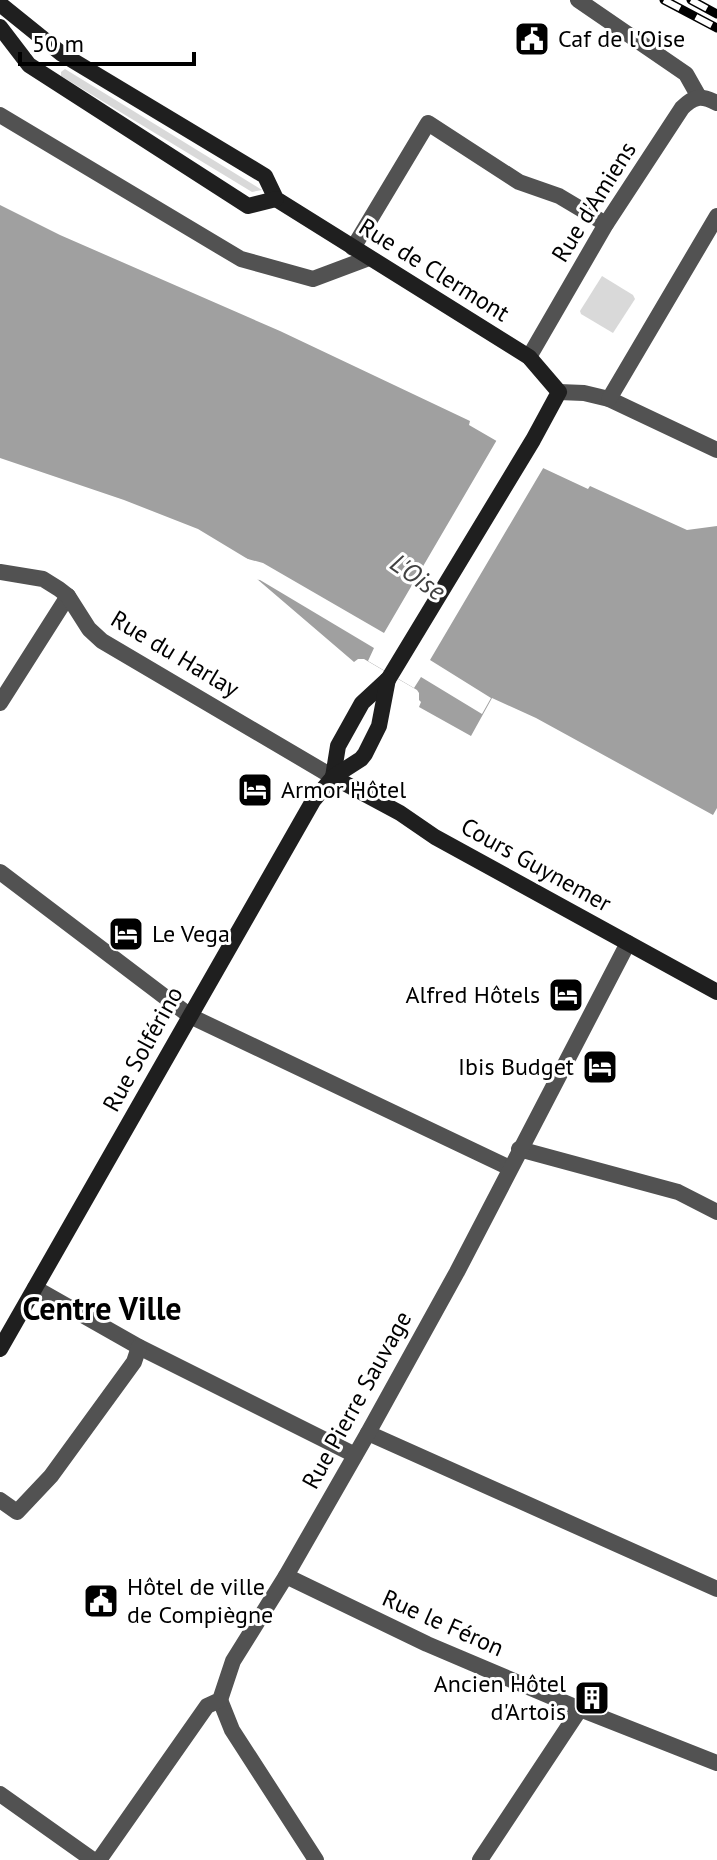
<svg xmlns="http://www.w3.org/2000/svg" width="717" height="1860" viewBox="0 0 717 1860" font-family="'PT Sans',sans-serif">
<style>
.green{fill:#d9d9d9}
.water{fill:#a0a0a0}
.pier{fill:#fff}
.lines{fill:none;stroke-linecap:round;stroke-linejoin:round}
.minor{stroke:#525252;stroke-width:16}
.tertiary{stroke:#525252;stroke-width:16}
.secondary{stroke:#1f1f1f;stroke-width:16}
.rail-casing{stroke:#000;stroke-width:9}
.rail{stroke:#fff;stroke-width:6;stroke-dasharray:18;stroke-linecap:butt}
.labels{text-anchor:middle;stroke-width:6;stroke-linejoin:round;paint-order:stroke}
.poi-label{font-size:24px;fill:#000;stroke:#fff;text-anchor:start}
.street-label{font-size:24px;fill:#000;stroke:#fff}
.water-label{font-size:26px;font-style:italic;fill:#414141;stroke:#fff}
.district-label{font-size:32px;font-weight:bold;fill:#000;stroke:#fff}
</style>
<rect width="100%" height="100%" fill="#fff"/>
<g class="green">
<polygon points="65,69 262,190 252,192 61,76 61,72"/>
<polygon points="602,276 633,295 635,299 613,333 581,314 580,311"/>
</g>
<polygon class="water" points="0,205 60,235 280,331 470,421 469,425 543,468 588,489 590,486 687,530 717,526 717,808 713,815 536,718 492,698 471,736 419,707 421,702 419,700 419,693 417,690 364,659 358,659 354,662 257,579 256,564 198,529 124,500 0,458"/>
<polygon class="pier" points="498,438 545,465 430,660 491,698 482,714 421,677 414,688 368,661 374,648 260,580 253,579 256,574 253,567 233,555 263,563 384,633"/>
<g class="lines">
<g class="minor">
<polyline points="578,0 686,74 699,97"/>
<polyline points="0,115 241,259 313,279 369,258"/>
<polyline points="353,248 428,123 519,182 559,196 606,224"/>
<polyline points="0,703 68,596"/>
<polyline points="190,1016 510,1168"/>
<polyline points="519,1149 678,1192 717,1212"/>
<polyline points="35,1288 139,1347 355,1455"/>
<polyline points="368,1433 717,1589"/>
<polyline points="0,1500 17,1512 51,1476 134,1362 139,1347"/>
<polyline points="286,1576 427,1644 580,1709 717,1763"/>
<polyline points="220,1700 232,1730 316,1860"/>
<polyline points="0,1794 93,1860"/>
<polyline points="99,1860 207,1706 220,1700 233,1661 286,1576 368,1433 457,1272 628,943"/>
<polyline points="480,1860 580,1709"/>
</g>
<g class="tertiary">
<path d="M 529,357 L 606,224 L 682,108 C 694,96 701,95 717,103"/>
<polyline points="559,392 584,393 609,399 717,450"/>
<polyline points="609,399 717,216"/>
<polyline points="0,572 43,579 59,589 68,596 89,629 102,641 333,777"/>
<polyline points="0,872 190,1016"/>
</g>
<g class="secondary">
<polyline points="0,4 62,54 265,176 276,199 529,357 559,392 533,440 389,678 362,703 338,746 333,777"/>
<polyline points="0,27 29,65 248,206 276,199"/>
<polyline points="333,777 400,813 435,837 717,992"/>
<polyline points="0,1349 313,801 333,777 361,759 365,754 379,726 388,679"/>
</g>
<defs>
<g id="rail">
<polyline points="664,0 717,28"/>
<polyline points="691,0 717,14"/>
</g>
</defs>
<use href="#rail" class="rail-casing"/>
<use href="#rail" class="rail"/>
</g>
<defs>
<symbol id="civic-square" viewBox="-11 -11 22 22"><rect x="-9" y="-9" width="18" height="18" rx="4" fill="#000" stroke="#fff"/><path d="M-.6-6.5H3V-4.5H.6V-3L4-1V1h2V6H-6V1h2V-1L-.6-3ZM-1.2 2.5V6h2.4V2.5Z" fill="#fff"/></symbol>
<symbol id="hotel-square" viewBox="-11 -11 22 22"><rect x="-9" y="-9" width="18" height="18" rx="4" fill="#000" stroke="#fff"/><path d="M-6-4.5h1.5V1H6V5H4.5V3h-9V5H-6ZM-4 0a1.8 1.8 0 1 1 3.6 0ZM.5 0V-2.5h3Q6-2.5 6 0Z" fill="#fff"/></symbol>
<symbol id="building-square" viewBox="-11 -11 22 22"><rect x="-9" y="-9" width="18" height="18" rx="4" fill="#000" stroke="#fff"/><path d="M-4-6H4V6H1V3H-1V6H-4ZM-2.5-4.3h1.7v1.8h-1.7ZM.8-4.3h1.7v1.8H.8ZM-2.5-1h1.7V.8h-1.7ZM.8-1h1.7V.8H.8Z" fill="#fff"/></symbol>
</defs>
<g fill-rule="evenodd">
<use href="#civic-square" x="512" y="19" width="40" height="40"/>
<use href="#hotel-square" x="235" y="770" width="40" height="40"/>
<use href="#hotel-square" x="106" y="914" width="40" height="40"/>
<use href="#hotel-square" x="546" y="975" width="40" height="40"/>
<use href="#hotel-square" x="580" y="1047" width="40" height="40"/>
<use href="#civic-square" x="81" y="1581" width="40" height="40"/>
<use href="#building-square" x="572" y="1678" width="40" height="40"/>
</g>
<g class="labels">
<g class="poi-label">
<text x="558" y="47">Caf de l'Oise</text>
<text x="281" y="798">Armor Hôtel</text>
<text x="152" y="942">Le Vega</text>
<text x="540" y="1003" text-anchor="end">Alfred Hôtels</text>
<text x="574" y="1075" text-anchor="end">Ibis Budget</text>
<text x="127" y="1595">Hôtel de ville<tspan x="127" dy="28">de Compiègne</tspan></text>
<text x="566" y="1692" text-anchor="end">Ancien Hôtel<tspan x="566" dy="28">d'Artois</tspan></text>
</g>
<g class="street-label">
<text transform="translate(594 202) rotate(-58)" y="8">Rue d'Amiens</text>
<text transform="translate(434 270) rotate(32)" y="8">Rue de Clermont</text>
<text transform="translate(175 654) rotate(31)" y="8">Rue du Harlay</text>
<text transform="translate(536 865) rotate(29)" y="8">Cours Guynemer</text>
<text transform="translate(143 1049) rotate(-61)" y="8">Rue Solférino</text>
<text transform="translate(357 1400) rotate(-61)" y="8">Rue Pierre Sauvage</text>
<text transform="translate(443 1623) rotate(24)" y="8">Rue le Féron</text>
</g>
<g class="water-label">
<text transform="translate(418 577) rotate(35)" y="9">L'Oise</text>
</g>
<g class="district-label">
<text x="102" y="1320">Centre Ville</text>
</g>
</g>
<path d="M20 52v12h174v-12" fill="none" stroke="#000000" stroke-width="4"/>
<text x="32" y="52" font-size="24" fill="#000000" stroke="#ffffff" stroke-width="6" paint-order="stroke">50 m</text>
</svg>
